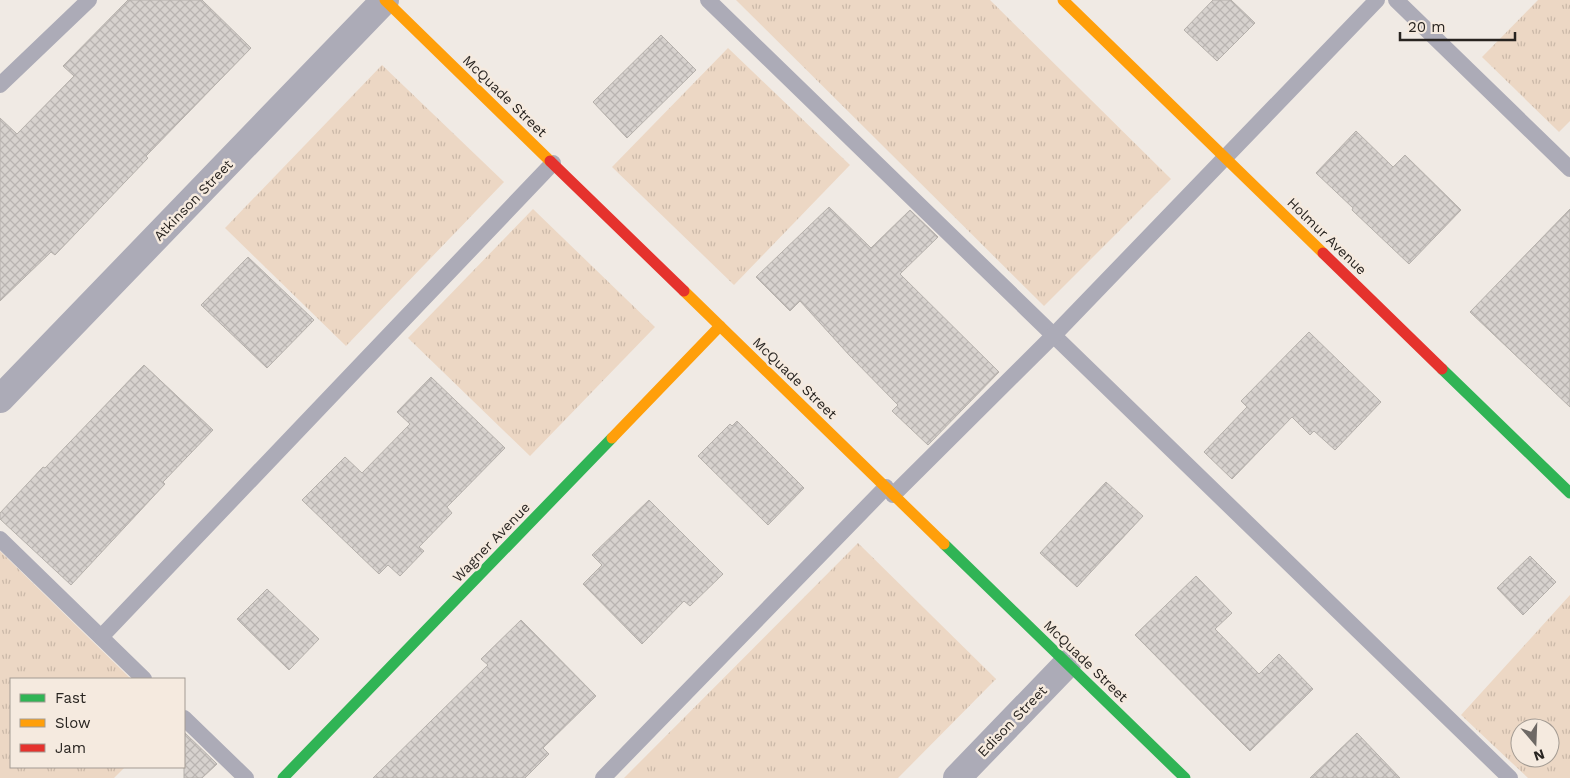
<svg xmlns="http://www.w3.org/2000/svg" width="1570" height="778" viewBox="0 0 1570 778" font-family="'Work Sans',sans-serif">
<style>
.grass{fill:url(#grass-tufts);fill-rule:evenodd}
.building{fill:url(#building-cross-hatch);stroke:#b5b0ab}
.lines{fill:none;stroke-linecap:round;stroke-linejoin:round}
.lane{stroke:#acabb7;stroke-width:16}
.street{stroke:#acabb7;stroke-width:28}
.fast{stroke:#30b455;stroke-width:11}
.slow{stroke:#ff9f0a;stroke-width:11}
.jam{stroke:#e5322d;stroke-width:11}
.labels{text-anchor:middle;stroke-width:5;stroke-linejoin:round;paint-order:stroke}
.street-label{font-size:14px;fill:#282420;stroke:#f5eadf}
</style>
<defs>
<pattern id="grass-tufts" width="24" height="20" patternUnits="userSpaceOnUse" patternTransform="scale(1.25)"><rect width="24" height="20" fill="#ecd7c4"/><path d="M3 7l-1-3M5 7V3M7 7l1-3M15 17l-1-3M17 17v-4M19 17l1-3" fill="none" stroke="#cab8a8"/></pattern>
<pattern id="building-cross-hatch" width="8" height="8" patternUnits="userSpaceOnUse" patternTransform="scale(1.25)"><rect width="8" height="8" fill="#d7d2ce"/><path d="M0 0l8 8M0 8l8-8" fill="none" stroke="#b9b4b1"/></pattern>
</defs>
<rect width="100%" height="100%" fill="#f0eae4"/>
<g class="grass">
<polygon points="736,0 990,0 1171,179 1044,306"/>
<polygon points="1538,0 1570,0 1570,121 1559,132 1482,57"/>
<polygon points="728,48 850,165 734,285 612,167"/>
<polygon points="382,65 504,182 346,346 225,228"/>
<polygon points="533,209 655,327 530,456 408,338"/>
<polygon points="858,543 996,679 898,778 624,778"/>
<polygon points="0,551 131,679 11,679 11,767 125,767 114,778 0,778"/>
<path d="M 1570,595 L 1570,778 L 1528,778 L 1461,715 ZM 1520,728 L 1550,728 L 1550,758 L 1520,758 Z"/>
</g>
<g class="building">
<polygon points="128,0 202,0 251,48 146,156 148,158 55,255 51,252 0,301 0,118 17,134 74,76 63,66"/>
<polygon points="1213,0 1231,0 1255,23 1217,61 1184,30"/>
<polygon points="661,35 696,70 627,138 593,102"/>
<polygon points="1356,131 1393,167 1405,155 1461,210 1409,264 1352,210 1353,208 1316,173"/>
<polygon points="829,207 871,248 910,210 938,237 900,274 999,372 928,445 892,411 898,405 850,356 800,301 790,311 756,277"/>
<polygon points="1570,209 1570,407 1470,312"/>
<polygon points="248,257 314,320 267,368 201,305"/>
<polygon points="1309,332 1381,402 1335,450 1314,431 1310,435 1292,417 1232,479 1204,452 1247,407 1241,401"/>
<polygon points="144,365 213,430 163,482 165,484 71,585 0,519 0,513 43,467 45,468"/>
<polygon points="431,377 505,448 447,507 452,513 419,547 424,551 400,576 388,565 379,574 302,500 345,457 362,473 410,424 397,412"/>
<polygon points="737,421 804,488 768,525 698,456 730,424 732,426"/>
<polygon points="1106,482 1143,516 1077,587 1040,553"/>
<polygon points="649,500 723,574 690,606 684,601 642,644 583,584 602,565 592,555"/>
<polygon points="1530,556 1556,582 1523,615 1497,588"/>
<polygon points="1196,576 1232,613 1215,629 1259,674 1279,654 1313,689 1250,751 1135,635"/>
<polygon points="267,589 319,639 289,670 237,619"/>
<polygon points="521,620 596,696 543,748 549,754 525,778 373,778 488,665 481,659"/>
<polygon points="184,732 217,764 202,778 184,778"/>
<polygon points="1357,733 1400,778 1310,778"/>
</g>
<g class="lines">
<g class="lane">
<polyline points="708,0 1510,778"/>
<polyline points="1396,0 1570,169"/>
<polyline points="0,85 89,0"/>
<polyline points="893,495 1053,336 1377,0"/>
<polyline points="0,539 144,679"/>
<polyline points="101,637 553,163"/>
<polyline points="184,718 246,778"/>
<polyline points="603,778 886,487"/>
</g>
<g class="street">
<polyline points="0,399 385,0"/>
<polyline points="957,778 1067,664"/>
</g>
<g class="fast">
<polyline points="1442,369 1570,493"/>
<polyline points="944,544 1185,778"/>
<polyline points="283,778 612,438"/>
</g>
<g class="slow">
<polyline points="385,0 550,161"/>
<polyline points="1063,0 1323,253"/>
<polyline points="684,291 944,544"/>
<polyline points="612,438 720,326"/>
</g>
<g class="jam">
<polyline points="550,161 684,291"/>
<polyline points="1323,253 1442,369"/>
</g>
</g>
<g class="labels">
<g class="street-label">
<text transform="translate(505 96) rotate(44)" y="5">McQuade Street</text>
<text transform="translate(193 200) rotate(-46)" y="5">Atkinson Street</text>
<text transform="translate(1327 236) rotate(44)" y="5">Holmur Avenue</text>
<text transform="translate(795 378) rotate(44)" y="5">McQuade Street</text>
<text transform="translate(491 542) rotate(-46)" y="5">Wagner Avenue</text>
<text transform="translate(1086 661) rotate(44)" y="5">McQuade Street</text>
<text transform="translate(1012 721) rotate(-46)" y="5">Edison Street</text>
</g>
</g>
<rect x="10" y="678" width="175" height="90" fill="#f5eadf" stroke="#a39b93"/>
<rect x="20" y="694" width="25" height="8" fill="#30b455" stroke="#a39b93"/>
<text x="55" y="703" font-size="15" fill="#282420">Fast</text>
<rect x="20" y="719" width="25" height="8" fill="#ff9f0a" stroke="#a39b93"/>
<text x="55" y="728" font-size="15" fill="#282420">Slow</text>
<rect x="20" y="744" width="25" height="8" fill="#e5322d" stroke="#a39b93"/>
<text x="55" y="753" font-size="15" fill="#282420">Jam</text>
<g transform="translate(1535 743) rotate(161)"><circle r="24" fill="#f5eadf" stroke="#a39b93"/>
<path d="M0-4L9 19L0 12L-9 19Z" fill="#6e6965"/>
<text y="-8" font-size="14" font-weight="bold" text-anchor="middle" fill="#282420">N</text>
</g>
<path d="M1400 32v8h115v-8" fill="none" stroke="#282420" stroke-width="2.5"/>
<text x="1408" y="32" font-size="15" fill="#282420" stroke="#f5eadf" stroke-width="4" paint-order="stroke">20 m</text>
</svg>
